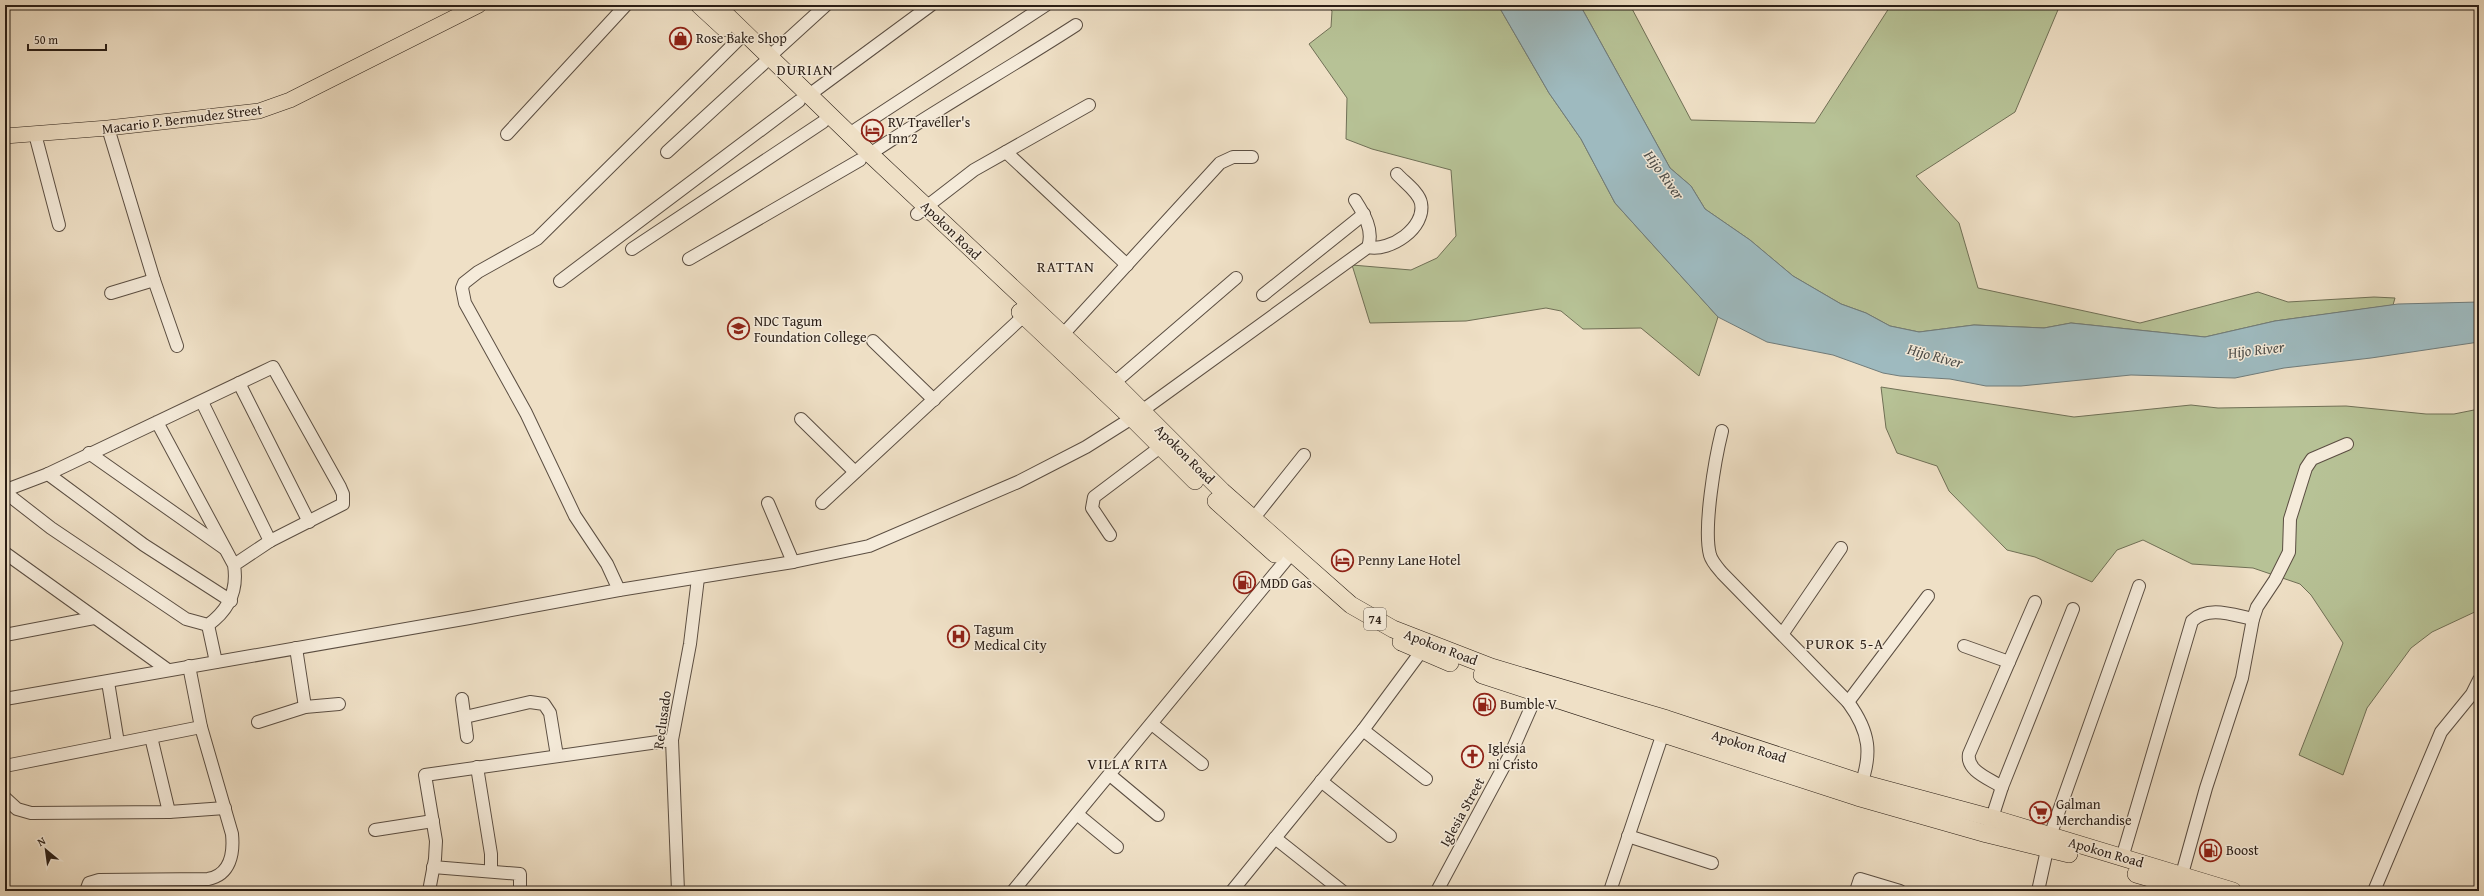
<svg xmlns="http://www.w3.org/2000/svg" width="2484" height="896" viewBox="0 0 2484 896" font-family="'Gentium Book Plus',serif">
<style>
.green{fill:#b7c296;stroke:#707056}
.water{fill:#9ebabf;stroke:#707c7b}
.lines{fill:none;stroke-linecap:round;stroke-linejoin:round}
.minor-casing{stroke:#5b4e42;stroke-width:14}
.major-casing{stroke:#2a1e16;stroke-width:16}
.highway-casing{stroke:#2a1e16;stroke-width:18}
.minor{stroke:#f5ebda;stroke-width:12}
.major{stroke:#efe0c6;stroke-width:15}
.highway{stroke:#efe0c6;stroke-width:17}
.labels{text-anchor:middle;stroke-width:3;stroke-linejoin:round;paint-order:stroke}
.shield{fill:#f5ebda;stroke:#675c51;stroke-width:1}
.shield-label{font-size:13px;font-weight:bold;fill:#2a1e16}
.poi-label{font-size:14px;fill:#2a1e16;stroke:#f5ebda;text-anchor:start}
.street-label{font-size:14px;fill:#2a1e16;stroke:#f5ebda}
.neighbourhood-label{font-size:15px;letter-spacing:1px;fill:#2a1e16;stroke:#f5ebda}
.water-label{font-size:15px;font-style:italic;fill:#4d4d49;stroke:#f5ebda}
</style>
<rect width="100%" height="100%" fill="#efe0c6"/>
<filter id="stains"><feTurbulence type="fractalNoise" baseFrequency=".005" numOctaves="4"/><feColorMatrix values="0 0 0 0 .2 0 0 0 0 .09 0 0 0 0 .02 0 0 0 .5 -.17"/></filter>
<radialGradient id="worn" r=".72"><stop offset=".6" stop-color="#630" stop-opacity="0"/><stop offset="1" stop-color="#630" stop-opacity=".3"/></radialGradient>
<g class="green">
<polygon points="1326,5 1498,5 1549,93 1581,139 1615,203 1718,317 1699,376 1641,328 1583,329 1561,311 1546,308 1466,321 1370,323 1352,265 1411,270 1437,258 1456,236 1451,170 1372,149 1346,139 1347,98 1309,44 1331,27 1332,11"/>
<polygon points="1580,5 1630,5 1691,120 1815,123 1891,5 2060,5 2015,112 1916,176 1959,223 1978,288 2140,323 2258,292 2288,302 2374,297 2395,298 2393,305 2275,321 2205,337 2071,323 2044,328 1974,325 1919,332 1890,326 1866,313 1841,304 1793,276 1750,240 1705,209 1691,186 1670,168"/>
<polygon points="1881,387 2074,417 2191,405 2218,408 2346,406 2426,414 2454,414 2479,409 2479,610 2432,632 2411,648 2367,708 2343,775 2299,755 2343,643 2311,595 2300,584 2253,568 2192,564 2143,540 2117,550 2092,582 2035,557 2007,550 1949,491 1937,466 1897,453 1886,428"/>
</g>
<polygon class="water" points="1498,5 1580,5 1670,168 1691,186 1705,209 1750,240 1793,276 1841,304 1866,313 1890,326 1919,332 1974,325 2044,328 2071,323 2205,337 2275,321 2398,304 2479,302 2479,342 2371,358 2284,368 2235,378 2131,375 2021,386 1986,386 1950,379 1900,376 1883,373 1833,355 1767,342 1718,317 1615,203 1581,139 1549,93"/>
<g class="lines">
<defs>
<g id="minor">
<polyline points="770,56 826,5"/>
<polyline points="809,95 931,5"/>
<polyline points="108,128 154,280 177,346"/>
<polyline points="35,134 59,225"/>
<polyline points="507,134 626,5"/>
<polyline points="849,134 1046,5"/>
<polyline points="667,152 763,64"/>
<polyline points="1006,152 1127,265"/>
<path d="M 870,154 C 937,109 1008,69 1076,25"/>
<polyline points="917,214 974,170 1089,105"/>
<path d="M 1368,247 C 1390,252 1426,228 1421,203 C 1419,192 1404,182 1397,174"/>
<polyline points="632,249 823,122"/>
<polyline points="689,259 860,160"/>
<polyline points="560,281 799,101"/>
<polyline points="111,293 154,280"/>
<polyline points="1263,295 1364,214"/>
<polyline points="873,341 934,400"/>
<polyline points="1057,341 1220,163 1233,157 1252,157"/>
<polyline points="239,383 309,522"/>
<polyline points="1114,383 1236,278"/>
<polyline points="202,402 270,541"/>
<polyline points="801,419 855,472"/>
<path d="M 157,422 L 234,565 C 238,590 229,610 208,625 L 186,619 L 51,528 L 6,493 L 6,490 L 48,474 L 273,367 L 340,487 L 343,494 L 343,504 L 270,541 L 234,565"/>
<path d="M 1722,431 C 1715,459 1703,528 1710,555 C 1712,562 1718,568 1722,573 L 1848,702 C 1870,732 1873,754 1859,790"/>
<polyline points="89,453 224,548"/>
<polyline points="48,474 144,545 231,601"/>
<polyline points="768,503 793,562"/>
<polyline points="822,503 1029,311"/>
<polyline points="1253,519 1304,455"/>
<polyline points="1110,535 1092,508 1094,497 1167,442"/>
<polyline points="5,553 168,670"/>
<polyline points="619,590 607,564 575,516 526,413 465,303 462,288 464,283 478,272 537,239 746,32"/>
<polyline points="208,625 216,662"/>
<polyline points="1783,633 1841,548"/>
<polyline points="5,635 94,618"/>
<polyline points="1964,646 2009,662"/>
<polyline points="296,648 305,707"/>
<polyline points="108,682 118,743"/>
<path d="M 5,699 L 469,618 L 619,590 L 793,562 L 869,546 L 1018,482 L 1086,447 L 1132,418 L 1368,247 C 1374,230 1364,214 1355,200"/>
<polyline points="462,699 467,737"/>
<polyline points="1848,702 1928,596"/>
<polyline points="465,717 530,702 544,704 550,713 557,756"/>
<polyline points="258,722 305,707 339,704"/>
<polyline points="1152,724 1202,764"/>
<polyline points="1363,730 1426,779"/>
<polyline points="151,737 169,812"/>
<polyline points="5,766 201,727"/>
<polyline points="477,767 491,854 491,871"/>
<polyline points="1110,775 1158,815"/>
<polyline points="1321,781 1390,836"/>
<path d="M 2002,787 C 1990,779 1966,771 1969,754 L 2035,602"/>
<polyline points="5,798 17,809 31,813 169,812 225,808"/>
<polyline points="1077,814 1117,847"/>
<polyline points="1990,824 2002,787 2073,609"/>
<polyline points="375,830 433,821"/>
<polyline points="1628,836 1712,863"/>
<polyline points="1275,838 1342,891"/>
<path d="M 2122,858 L 2192,621 C 2208,605 2233,615 2253,619"/>
<polyline points="433,867 520,874 520,891"/>
<polyline points="2182,874 2206,788 2242,678 2253,619 2257,607 2275,580 2289,552 2290,519 2306,468 2312,459 2347,444"/>
<path d="M 86,891 L 89,883 L 99,880 L 208,879 C 230,875 234,854 232,834 L 201,727 L 189,666"/>
<polyline points="429,891 435,859 436,841 425,775 672,740"/>
<polyline points="678,891 672,740 690,644 698,578"/>
<polyline points="1013,891 1291,554"/>
<polyline points="1232,891 1363,730 1426,645"/>
<polyline points="1437,891 1511,753 1540,687"/>
<polyline points="1610,891 1665,727"/>
<polyline points="1856,891 1860,879 1900,891"/>
<polyline points="2038,891 2050,836 2139,586"/>
<polyline points="2374,891 2441,732 2472,694 2479,680"/>
</g>
<polyline id="major" points="5,136 108,128 259,111 290,100 479,5"/>
<g id="highway">
<polyline points="699,5 724,28"/>
<polyline points="716,5 870,154 1114,383 1222,491 1351,605 1393,629 1491,667 1667,719 1862,783 1992,818 2233,891"/>
<polyline points="1020,312 1132,418 1195,481"/>
<polyline points="1216,501 1275,554"/>
<polyline points="1401,642 1450,663"/>
<polyline points="1482,675 1857,797 1987,834 2069,854"/>
<polyline points="2136,874 2195,891"/>
</g>
</defs>
<use href="#minor" class="minor-casing"/>
<use href="#major" class="major-casing"/>
<use href="#highway" class="highway-casing"/>
<use href="#minor" class="minor"/>
<use href="#major" class="major"/>
<use href="#highway" class="highway"/>
</g>
<defs>
<symbol id="shop-ring" viewBox="-11 -11 22 22"><circle r="9.5" fill="#f5ebda" stroke="#8f2418" stroke-width="1.5"/><path d="M-5-2.5h2.3a2.7 3.5 0 0 1 5.4 0H5L5.5 6h-11ZM-1.5-2.5h3a1.5 2.3 0 0 0-3 0Z" fill="#8f2418"/></symbol>
<symbol id="hotel-ring" viewBox="-11 -11 22 22"><circle r="9.5" fill="#f5ebda" stroke="#8f2418" stroke-width="1.5"/><path d="M-6-4.5h1.5V1H6V5H4.5V3h-9V5H-6ZM-4 0a1.8 1.8 0 1 1 3.6 0ZM.5 0V-2.5h3Q6-2.5 6 0Z" fill="#8f2418"/></symbol>
<symbol id="university-ring" viewBox="-11 -11 22 22"><circle r="9.5" fill="#f5ebda" stroke="#8f2418" stroke-width="1.5"/><path d="M0-5L7-2L0 1L-7-2ZM-4 1L0 2.5L4 1V4Q0 6-4 4Z" fill="#8f2418"/></symbol>
<symbol id="fuel-ring" viewBox="-11 -11 22 22"><circle r="9.5" fill="#f5ebda" stroke="#8f2418" stroke-width="1.5"/><path d="M-5.5-6h7V0h2V4h1.3V-2.5L3-4.5l.8-.8L6-3V5H2.5V1h-1V6h-7ZM-4.2-4.7v3.2H.2V-4.7Z" fill="#8f2418"/></symbol>
<symbol id="hospital-ring" viewBox="-11 -11 22 22"><circle r="9.5" fill="#f5ebda" stroke="#8f2418" stroke-width="1.5"/><path d="M-5-5h3v3.5h4V-5h3V5h-3V1.5h-4V5h-3Z" fill="#8f2418"/></symbol>
<symbol id="church-ring" viewBox="-11 -11 22 22"><circle r="9.5" fill="#f5ebda" stroke="#8f2418" stroke-width="1.5"/><path d="M-1.2-6h2.4v3.5h3.3v2.4h-3.3V6h-2.4V-.1h-3.3v-2.4h3.3Z" fill="#8f2418"/></symbol>
<symbol id="supermarket-ring" viewBox="-11 -11 22 22"><circle r="9.5" fill="#f5ebda" stroke="#8f2418" stroke-width="1.5"/><path d="M-6-5.5h2.5l.6 2H6L4.5 2H-2.5L-4.4-4H-6ZM-1.5 3.2a1.3 1.3 0 1 0 .1 0ZM3 3.2a1.3 1.3 0 1 0 .1 0Z" fill="#8f2418"/></symbol>
</defs>
<g fill-rule="evenodd">
<use href="#shop-ring" x="668" y="26" width="25" height="25"/>
<use href="#hotel-ring" x="860" y="118" width="25" height="25"/>
<use href="#university-ring" x="726" y="316" width="25" height="25"/>
<use href="#hotel-ring" x="1330" y="548" width="25" height="25"/>
<use href="#fuel-ring" x="1232" y="570" width="25" height="25"/>
<use href="#hospital-ring" x="946" y="624" width="25" height="25"/>
<use href="#fuel-ring" x="1472" y="692" width="25" height="25"/>
<use href="#church-ring" x="1460" y="744" width="25" height="25"/>
<use href="#supermarket-ring" x="2028" y="800" width="25" height="25"/>
<use href="#fuel-ring" x="2198" y="838" width="25" height="25"/>
</g>
<g class="labels">
<rect class="shield" x="1364" y="608" width="22" height="22" rx="3"/>
<g class="shield-label">
<text x="1375" y="624">74</text>
</g>
<g class="poi-label">
<text x="696" y="43">Rose Bake Shop</text>
<text x="888" y="127">RV Traveller's<tspan x="888" dy="16">Inn 2</tspan></text>
<text x="754" y="326">NDC Tagum<tspan x="754" dy="16">Foundation College</tspan></text>
<text x="1358" y="565">Penny Lane Hotel</text>
<text x="1260" y="588">MDD Gas</text>
<text x="974" y="634">Tagum<tspan x="974" dy="16">Medical City</tspan></text>
<text x="1500" y="709">Bumble V</text>
<text x="1488" y="753">Iglesia<tspan x="1488" dy="16">ni Cristo</tspan></text>
<text x="2056" y="809">Galman<tspan x="2056" dy="16">Merchandise</tspan></text>
<text x="2226" y="855">Boost</text>
</g>
<g class="street-label">
<text transform="translate(182 119) rotate(-7)" y="5">Macario P. Bermudez Street</text>
<text transform="translate(951 230) rotate(44)" y="5">Apokon Road</text>
<text transform="translate(1185 454) rotate(45)" y="5">Apokon Road</text>
<text transform="translate(1441 647) rotate(21)" y="5">Apokon Road</text>
<text transform="translate(662 720) rotate(-82)" y="5">Reclusado</text>
<text transform="translate(1749 746) rotate(18)" y="5">Apokon Road</text>
<text transform="translate(1462 812) rotate(-61)" y="5">Iglesia Street</text>
<text transform="translate(2106 852) rotate(16)" y="5">Apokon Road</text>
</g>
<g class="neighbourhood-label">
<text x="805" y="75">DURIAN</text>
<text x="1066" y="272">RATTAN</text>
<text x="1845" y="649">PUROK 5-A</text>
<text x="1128" y="769">VILLA RITA</text>
</g>
<g class="water-label">
<text transform="translate(1664 175) rotate(54)" y="5">Hijo River</text>
<text transform="translate(2256 350) rotate(-7)" y="5">Hijo River</text>
<text transform="translate(1935 356) rotate(15)" y="5">Hijo River</text>
</g>
</g>
<rect width="2484" height="896" fill="none" stroke="#efe0c6" stroke-width="20"/>
<rect x="6" y="6" width="2472" height="884" fill="none" stroke="#2a1e16" stroke-width="2"/>
<rect x="10" y="10" width="2464" height="876" fill="none" stroke="#2a1e16"/>
<g transform="translate(46 850) rotate(331)" stroke="#f5ebda" stroke-width="3" paint-order="stroke">
<path d="M0-3L7 15L0 10L-7 15Z" fill="#2a1e16"/>
<text y="-6" font-size="11" font-weight="bold" text-anchor="middle" fill="#2a1e16">N</text>
</g>
<path d="M28 44v6h78v-6" fill="none" stroke="#2a1e16" stroke-width="2"/>
<text x="34" y="44" font-size="12" fill="#2a1e16" stroke="#f5ebda" stroke-width="3" paint-order="stroke">50 m</text>
<rect width="100%" height="100%" filter="url(#stains)"/>
<rect width="100%" height="100%" fill="url(#worn)"/>
</svg>
